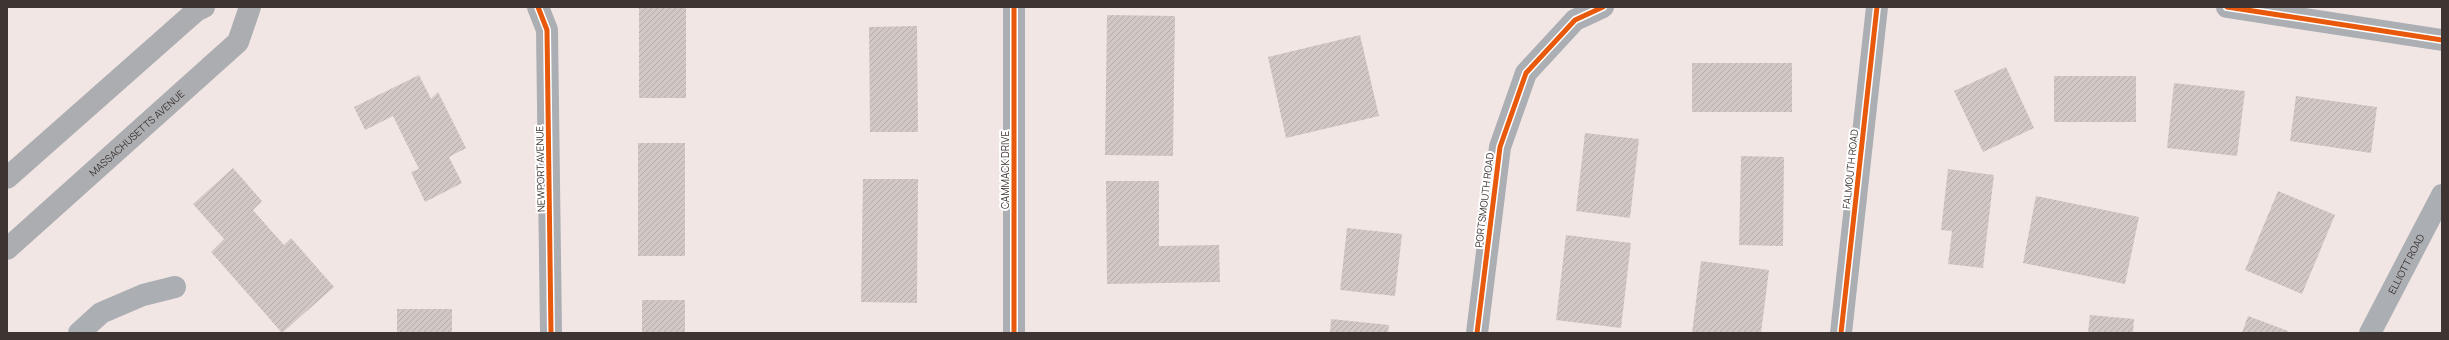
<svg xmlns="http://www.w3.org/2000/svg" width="2449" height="340" viewBox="0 0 2449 340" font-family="Manrope,sans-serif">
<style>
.building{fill:url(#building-hatch)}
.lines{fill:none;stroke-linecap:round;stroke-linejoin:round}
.street{stroke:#abaeb3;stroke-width:22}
.secondary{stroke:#abadb1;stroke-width:22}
.cycleway-casing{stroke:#fff;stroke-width:8}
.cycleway{stroke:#e8590c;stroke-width:5}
.labels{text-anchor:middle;stroke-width:4;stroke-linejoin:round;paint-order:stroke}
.street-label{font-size:10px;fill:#3e3533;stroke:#fff}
</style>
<defs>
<pattern id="building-hatch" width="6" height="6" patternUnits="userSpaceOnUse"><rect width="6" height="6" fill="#d1c8c6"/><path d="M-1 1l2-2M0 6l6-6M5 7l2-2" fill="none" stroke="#b4acab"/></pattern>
</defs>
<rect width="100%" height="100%" fill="#f2e6e4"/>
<g class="building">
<rect x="639" y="7" width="47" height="91"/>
<polygon points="1107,15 1175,16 1173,156 1105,155"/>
<polygon points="917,26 918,132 870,132 869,27"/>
<polygon points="1360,35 1379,116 1286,138 1268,57"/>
<rect x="1692" y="63" width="100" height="49"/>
<polygon points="2006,67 2034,128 1983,152 1954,91"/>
<polygon points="419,75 431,99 438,92 466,148 449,157 462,183 425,202 411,172 419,169 393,116 365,130 354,107"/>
<rect x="2054" y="76" width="82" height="46"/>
<polygon points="2174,83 2245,91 2237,156 2167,148"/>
<polygon points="2296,96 2377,107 2371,153 2290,141"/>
<polygon points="1585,133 1639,139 1630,218 1576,211"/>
<rect x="638" y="143" width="47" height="113"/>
<polygon points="1741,156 1784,157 1783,246 1739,245"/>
<polygon points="233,168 262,201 253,210 284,245 291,238 334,287 282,333 211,252 224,239 193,204"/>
<polygon points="1948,169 1994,175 1983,268 1948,264 1952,231 1941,230"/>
<polygon points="863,179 918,179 917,303 861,302"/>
<polygon points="1106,181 1159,181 1159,246 1219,245 1220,282 1107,284"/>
<polygon points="2278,191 2335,215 2302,294 2245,270"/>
<polygon points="2036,196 2139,217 2125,284 2023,263"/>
<polygon points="1347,228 1402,234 1395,296 1340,290"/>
<polygon points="1566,235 1631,243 1621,328 1556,320"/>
<polygon points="1701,261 1769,270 1761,333 1692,333"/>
<rect x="642" y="300" width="43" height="33"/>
<rect x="397" y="309" width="55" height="24"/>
<polygon points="2090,315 2134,319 2133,333 2088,333"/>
<polygon points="2248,316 2288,331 2288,333 2242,333"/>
<polygon points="1331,319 1389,325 1388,333 1330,333"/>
</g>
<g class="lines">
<g class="street">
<polyline points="538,7 547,30 551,333"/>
<polyline points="2227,7 2442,40"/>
<polyline points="79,333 101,313 143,295 175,287"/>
<polyline points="1014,333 1014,7"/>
<polyline points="1477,333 1500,147 1526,73 1575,20 1603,7"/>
<polyline points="1841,333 1877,7"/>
<path id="s1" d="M 2370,333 L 2442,195"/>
</g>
<g class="secondary">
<polyline points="7,178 196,11 204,7"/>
<path id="s2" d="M 7,249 L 238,42 L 250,7"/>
</g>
<defs>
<g id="cycleway">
<polyline points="538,7 547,30 551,333"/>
<polyline points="2227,7 2442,40"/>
<polyline points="1014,333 1014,7"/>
<polyline points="1477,333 1500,147 1526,73 1575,20 1603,7"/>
<polyline points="1841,333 1877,7"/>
</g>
</defs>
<use href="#cycleway" class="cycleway-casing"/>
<use href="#cycleway" class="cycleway"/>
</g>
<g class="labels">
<g class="street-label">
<text dy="4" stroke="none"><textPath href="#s2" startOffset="174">MASSACHUSETTS AVENUE</textPath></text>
<text transform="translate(540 169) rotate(-91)" y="4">NEWPORT AVENUE</text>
<text transform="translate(1850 169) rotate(-84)" y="4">FALMOUTH ROAD</text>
<text transform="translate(1005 170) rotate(-90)" y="4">CAMMACK DRIVE</text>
<text transform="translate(1484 200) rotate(-83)" y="4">PORTSMOUTH ROAD</text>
<text dy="4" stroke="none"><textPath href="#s1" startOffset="78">ELLIOTT ROAD</textPath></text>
</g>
</g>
<rect width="2449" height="340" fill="none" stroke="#3e3533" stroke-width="16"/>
</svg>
